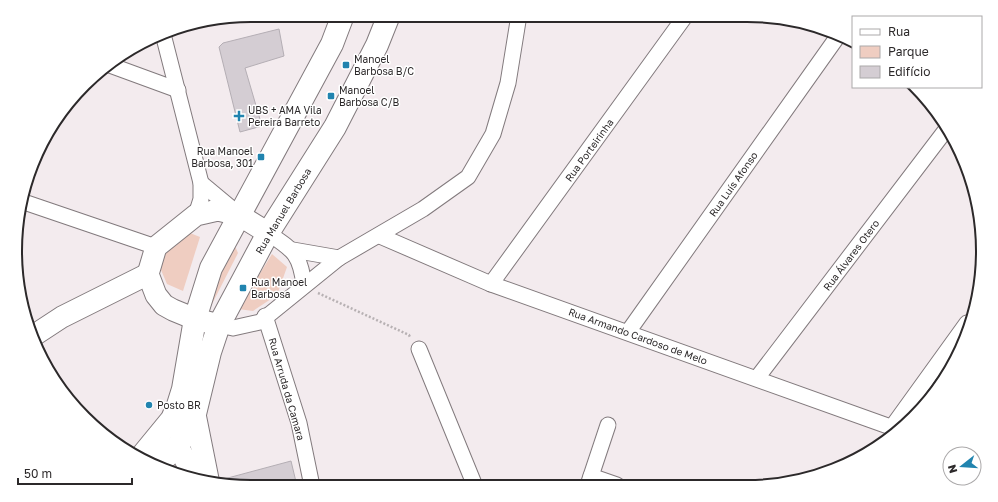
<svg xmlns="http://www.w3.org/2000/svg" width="998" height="502" viewBox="0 0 998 502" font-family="'Golos Text',sans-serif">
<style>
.green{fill:#efcdc1}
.building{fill:#d4cdd3;stroke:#b4aeb4}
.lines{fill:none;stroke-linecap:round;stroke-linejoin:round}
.street-casing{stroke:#827a7d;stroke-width:17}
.secondary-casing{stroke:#827a7d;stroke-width:23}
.primary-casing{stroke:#827a7d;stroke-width:24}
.path{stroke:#b7b1b3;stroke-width:2.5;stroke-dasharray:2 2;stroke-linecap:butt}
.street{stroke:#fff;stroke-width:15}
.secondary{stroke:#fff;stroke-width:21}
.primary{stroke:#fff;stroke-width:22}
.poi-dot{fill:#2184af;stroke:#fff;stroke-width:1.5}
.labels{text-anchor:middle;stroke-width:3;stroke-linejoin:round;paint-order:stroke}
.poi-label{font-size:10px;fill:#2c292a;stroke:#fff;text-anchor:start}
.street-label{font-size:10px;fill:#2c292a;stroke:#fff}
.rim{fill:none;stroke:#2c292a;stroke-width:2}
</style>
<rect width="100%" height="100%" fill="#f3ebee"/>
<g class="green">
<polygon points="242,16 202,28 200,23"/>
<polygon points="190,233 200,237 183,291 167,284 161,270 163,253"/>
<polygon points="234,244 238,253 211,306 204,306"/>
<polygon points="272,254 287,267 277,295 253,311 238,309"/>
</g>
<g class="building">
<polygon points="279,29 284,56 245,68 262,126 240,132 219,47 223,43"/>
<polygon points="291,461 297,486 236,487 225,484 224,479"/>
</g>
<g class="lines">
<defs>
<g id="street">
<polyline points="163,34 201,183 201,199 196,215"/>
<polyline points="107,64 178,90"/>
<polyline points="201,183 237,213"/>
<polyline points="21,201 156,247"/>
<path d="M 268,233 C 293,250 300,253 304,285"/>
<polyline points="380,236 491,284 899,430"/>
<polyline points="293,250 339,258"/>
<polyline points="491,284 686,15"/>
<polyline points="265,316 299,423 312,486"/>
<polyline points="219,325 233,328 260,322 339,258 423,209 468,177 493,134 508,83 519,15"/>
<polyline points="628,332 838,36"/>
<polyline points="419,349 475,486"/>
<polyline points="757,378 945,131"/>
<polyline points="892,427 967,323"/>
<polyline points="591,476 617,485"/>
<polyline points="588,485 608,425"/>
</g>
<g id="secondary">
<polyline points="219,325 195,319 173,310 164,305 156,295 148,274 156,247 196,215 218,210 239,215 268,233"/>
<polyline points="33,336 62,317 148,274"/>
<polyline points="195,414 208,479"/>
<polyline points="178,446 193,475"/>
</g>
<g id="primary">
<polyline points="140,458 172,419 178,405 183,389 195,319 211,268 332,44 343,15"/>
<polyline points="157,465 178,446 187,431 195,414 210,352 219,325 268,233 335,127 377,45 389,15"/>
</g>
</defs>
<use href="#street" class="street-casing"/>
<use href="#secondary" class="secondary-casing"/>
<use href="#primary" class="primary-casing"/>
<polyline class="path" points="318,293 409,335 410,337"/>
<use href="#street" class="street"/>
<use href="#secondary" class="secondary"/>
<use href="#primary" class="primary"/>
</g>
<g class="poi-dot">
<rect x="342" y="61" width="8" height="8" rx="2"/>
<rect x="327" y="92" width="8" height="8" rx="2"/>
<path d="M237 110h4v4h4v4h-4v4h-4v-4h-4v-4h4z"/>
<rect x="257" y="153" width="8" height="8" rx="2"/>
<rect x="239" y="284" width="8" height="8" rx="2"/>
<circle cx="149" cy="405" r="4"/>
</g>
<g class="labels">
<g class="poi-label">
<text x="354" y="63">Manoel<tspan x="354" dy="12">Barbosa B/C</tspan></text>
<text x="339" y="94">Manoel<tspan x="339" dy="12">Barbosa C/B</tspan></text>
<text x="248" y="114">UBS + AMA Vila<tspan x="248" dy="12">Pereira Barreto</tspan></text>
<text x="253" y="155" text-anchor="end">Rua Manoel<tspan x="253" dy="12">Barbosa, 301</tspan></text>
<text x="251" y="286">Rua Manoel<tspan x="251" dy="12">Barbosa</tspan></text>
<text x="157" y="409">Posto BR</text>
</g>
<g class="street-label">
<text transform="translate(589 150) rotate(-54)" y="4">Rua Porteirinha</text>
<text transform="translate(733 184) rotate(-55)" y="4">Rua Luís Afonso</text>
<text transform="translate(283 211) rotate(-59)" y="4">Rua Manuel Barbosa</text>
<text transform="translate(851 255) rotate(-53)" y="4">Rua Álvares Otero</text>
<text transform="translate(638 336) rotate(20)" y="4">Rua Armando Cardoso de Melo</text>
<text transform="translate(287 389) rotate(74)" y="4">Rua Arruda da Camara</text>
</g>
</g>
<path d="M0 0H998V502H0ZM251 22H747A229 229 0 0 1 976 251V251A229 229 0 0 1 747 480H251A229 229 0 0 1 22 251V251A229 229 0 0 1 251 22Z" fill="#fff" fill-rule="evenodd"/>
<path class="rim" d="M251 22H747A229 229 0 0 1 976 251V251A229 229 0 0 1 747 480H251A229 229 0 0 1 22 251V251A229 229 0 0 1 251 22Z"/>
<rect x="852" y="16" width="130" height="72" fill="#ffffff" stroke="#aba9aa"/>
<rect x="860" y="29" width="20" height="6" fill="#ffffff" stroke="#aba9aa"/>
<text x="888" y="36" font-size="12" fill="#2c292a">Rua</text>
<rect x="860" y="46" width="20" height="12" fill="#efcdc1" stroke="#aba9aa"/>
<text x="888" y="56" font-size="12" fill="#2c292a">Parque</text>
<rect x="860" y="66" width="20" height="12" fill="#d4cdd3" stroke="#aba9aa"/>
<text x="888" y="76" font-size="12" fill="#2c292a">Edifício</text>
<g transform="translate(962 466) rotate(253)"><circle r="19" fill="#ffffff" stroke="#aba9aa"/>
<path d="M0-3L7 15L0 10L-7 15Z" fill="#2184af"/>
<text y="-6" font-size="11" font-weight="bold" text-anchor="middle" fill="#2c292a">N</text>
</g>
<path d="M18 478v6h114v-6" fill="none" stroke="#2c292a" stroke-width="2"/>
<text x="24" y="478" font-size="12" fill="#2c292a" stroke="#ffffff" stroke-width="3" paint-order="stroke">50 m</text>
</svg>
